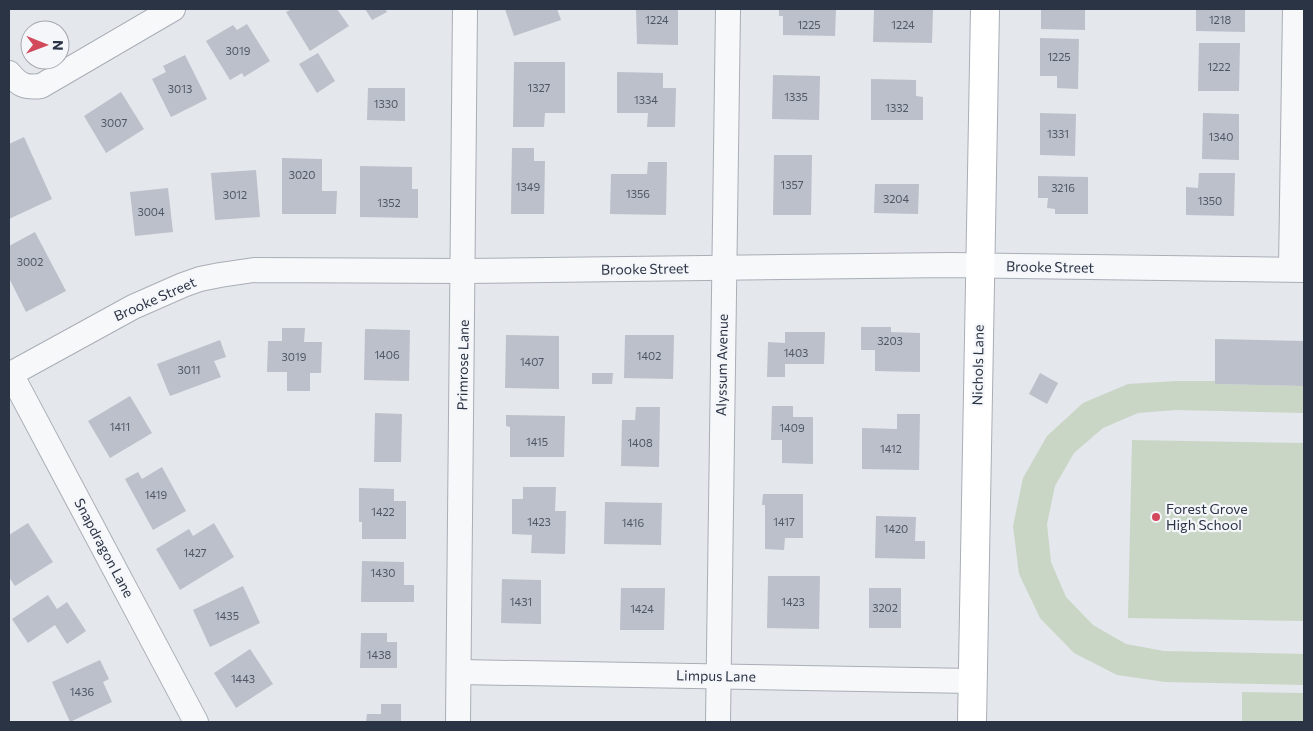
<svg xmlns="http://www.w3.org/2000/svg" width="1313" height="731" viewBox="0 0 1313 731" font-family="Commissioner,sans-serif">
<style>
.green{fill:#c9d6c5}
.building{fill:#bbc0ca}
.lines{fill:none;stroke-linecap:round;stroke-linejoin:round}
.street-casing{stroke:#a9aeb7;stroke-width:26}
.secondary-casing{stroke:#a9aeb7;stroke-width:30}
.street{stroke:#f7f8fa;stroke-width:24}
.secondary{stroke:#fff;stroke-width:28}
.poi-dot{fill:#d1495b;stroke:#f4f6f9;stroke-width:2}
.labels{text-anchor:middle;stroke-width:4.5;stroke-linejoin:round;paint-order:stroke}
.number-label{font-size:11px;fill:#4f5766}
.street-label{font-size:14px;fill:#2b3445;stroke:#f4f6f9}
.poi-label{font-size:14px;fill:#2b3445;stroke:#f4f6f9;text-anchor:start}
</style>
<rect width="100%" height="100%" fill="#e4e7ec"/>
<g class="green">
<polygon points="1176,381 1215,381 1215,384 1304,386 1304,413 1176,410 1138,413 1103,428 1074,453 1055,486 1047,524 1051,562 1066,597 1093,625 1126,644 1164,651 1304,654 1304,685 1165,682 1117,675 1074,653 1040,618 1019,574 1013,526 1023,478 1047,436 1083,403 1128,384"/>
<polygon points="1132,440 1304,443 1304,621 1128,618"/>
<polygon points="1242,692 1304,693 1304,722 1242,722"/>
</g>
<g class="building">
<polygon points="292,9 337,9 349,26 310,51 286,12"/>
<polygon points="365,9 385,9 387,12 372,20"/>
<polygon points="505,9 557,9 561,20 514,36"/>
<polygon points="636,9 678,9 678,45 637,44"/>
<polygon points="779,9 836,9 835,36 783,35 783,16 779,16"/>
<polygon points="874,9 933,9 932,43 873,42"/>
<polygon points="1041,9 1085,9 1085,30 1041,29"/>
<polygon points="1196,9 1245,9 1245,32 1196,31"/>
<polygon points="247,24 270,61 244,77 242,73 230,80 206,41 233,25 237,30"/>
<polygon points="1040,38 1079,39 1078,89 1057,88 1057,76 1040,76"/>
<polygon points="1199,43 1240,43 1239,91 1198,91"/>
<polygon points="318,53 335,81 317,93 299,64"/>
<polygon points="185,55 207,99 171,117 152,79 166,72 163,66"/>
<polygon points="514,62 565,62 565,113 545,113 544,127 513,127"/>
<polygon points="617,72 663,73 663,88 676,88 675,127 647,127 648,113 617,113"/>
<polygon points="773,75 820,76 819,120 772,119"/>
<polygon points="871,79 916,80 916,96 923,97 923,120 871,120"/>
<polygon points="368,88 405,88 405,121 367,120"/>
<polygon points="121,92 144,129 106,153 84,116"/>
<polygon points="1040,113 1076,114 1075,156 1040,155"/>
<polygon points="1203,113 1239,114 1239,160 1202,159"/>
<polygon points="24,137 52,199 9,219 9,144"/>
<polygon points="512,148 534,148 534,161 545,161 544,214 511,214"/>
<polygon points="774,155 812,155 811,215 773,215"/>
<polygon points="282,158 322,159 322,191 337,191 336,214 282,214"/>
<polygon points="648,162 667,162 666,215 610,214 611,174 647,174"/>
<polygon points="360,166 412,167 412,189 418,189 418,218 360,217"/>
<polygon points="256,170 260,217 215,220 211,173"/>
<polygon points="1199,173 1235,173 1234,216 1186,215 1186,187 1198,188"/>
<polygon points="1038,176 1088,177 1088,214 1055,214 1055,209 1047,208 1048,198 1038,198"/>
<polygon points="875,184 919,184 918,214 874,213"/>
<polygon points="168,188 173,232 135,236 130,192"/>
<polygon points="35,232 66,291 26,312 9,278 9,246"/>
<polygon points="861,327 891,327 891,332 920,333 920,372 875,371 875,350 861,350"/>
<polygon points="282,328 305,328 304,342 322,342 321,373 310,373 310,391 287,391 287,372 267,372 268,341 282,341"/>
<polygon points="365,329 410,330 409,381 364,380"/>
<polygon points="785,332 825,332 824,364 785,364 785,377 767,377 768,342 785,343"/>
<polygon points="506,335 559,336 559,389 505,388"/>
<polygon points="625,335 674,335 673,379 624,378"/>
<polygon points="1215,339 1304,341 1304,386 1215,384"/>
<polygon points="220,340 226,357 214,361 221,377 170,396 157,364"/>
<polygon points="592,373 613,373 612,384 592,384"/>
<polygon points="1040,373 1058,383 1047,404 1029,394"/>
<polygon points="130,396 152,433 110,458 88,421"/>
<polygon points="772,406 793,406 793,417 813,417 813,464 782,463 782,440 771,440"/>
<polygon points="636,407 660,407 659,467 621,466 622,420 635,420"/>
<polygon points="375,413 402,414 401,462 374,462"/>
<polygon points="897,414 920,414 919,470 862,469 862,428 897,429"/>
<polygon points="506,415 565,416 564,457 510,457 510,427 506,426"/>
<polygon points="162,467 186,511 153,530 125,479 138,472 142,479"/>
<polygon points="523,487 556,487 555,511 566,511 565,554 531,553 532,535 512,534 512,499 523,499"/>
<polygon points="359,488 394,489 394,501 406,501 406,539 362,539 362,522 359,522"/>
<polygon points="763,494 803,494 803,538 785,538 784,550 765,549 765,505 762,505"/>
<polygon points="605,502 662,503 661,545 604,544"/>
<polygon points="876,516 916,517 915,541 925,541 925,559 875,558"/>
<polygon points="28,523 53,562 15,586 9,577 9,535"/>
<polygon points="214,523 234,557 180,590 156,549 189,529 193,536"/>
<polygon points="362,561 404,562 404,585 414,585 414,602 361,602"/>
<polygon points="768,576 820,576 819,629 767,628"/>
<polygon points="502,579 541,580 541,624 501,623"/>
<polygon points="243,586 260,623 210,647 193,610"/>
<polygon points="621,588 665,588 664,630 620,630"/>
<rect x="869" y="588" width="32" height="40"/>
<polygon points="48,595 57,609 67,602 86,631 67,644 55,625 28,643 12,619"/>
<polygon points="361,633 387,633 387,642 397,642 397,668 360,668"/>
<polygon points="250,649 273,684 236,708 214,673"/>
<polygon points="100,660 109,679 103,682 112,702 70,722 52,682"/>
<polygon points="381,704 401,704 401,722 366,722 367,714 381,714"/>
</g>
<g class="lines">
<defs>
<g id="street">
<path d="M 9,73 C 19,85 25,88 41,86 L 173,9"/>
<polyline points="1291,269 1295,9"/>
<polyline points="11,374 196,722"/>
<polyline points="9,375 133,307 183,285 200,279 220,275 254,270 464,271 950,265 1304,270"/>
<polyline points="459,672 972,681"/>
<polyline points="458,722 465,9"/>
<polyline points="718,722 728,9"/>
</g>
<polyline id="secondary" points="972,722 985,9"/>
</defs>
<use href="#street" class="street-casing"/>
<use href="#secondary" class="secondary-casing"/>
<use href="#street" class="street"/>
<use href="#secondary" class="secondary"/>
</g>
<circle class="poi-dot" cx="1156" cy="517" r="5"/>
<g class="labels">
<g class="number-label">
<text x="657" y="24">1224</text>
<text x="1220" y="24">1218</text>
<text x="809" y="29">1225</text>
<text x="903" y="29">1224</text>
<text x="238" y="55">3019</text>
<text x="1059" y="61">1225</text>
<text x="1219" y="71">1222</text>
<text x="539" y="92">1327</text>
<text x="180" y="93">3013</text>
<text x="796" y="101">1335</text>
<text x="646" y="104">1334</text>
<text x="386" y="108">1330</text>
<text x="897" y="112">1332</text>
<text x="114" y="127">3007</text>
<text x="1058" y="138">1331</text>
<text x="1221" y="141">1340</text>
<text x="302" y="179">3020</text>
<text x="792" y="189">1357</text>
<text x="528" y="191">1349</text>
<text x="1063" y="192">3216</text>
<text x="638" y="198">1356</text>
<text x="235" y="199">3012</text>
<text x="896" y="203">3204</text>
<text x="1210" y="205">1350</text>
<text x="389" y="207">1352</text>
<text x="151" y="216">3004</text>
<text x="30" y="266">3002</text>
<text x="890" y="345">3203</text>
<text x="796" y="357">1403</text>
<text x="387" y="359">1406</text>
<text x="649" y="360">1402</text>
<text x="294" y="361">3019</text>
<text x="532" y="366">1407</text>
<text x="189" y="374">3011</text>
<text x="120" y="431">1411</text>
<text x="792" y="432">1409</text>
<text x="537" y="446">1415</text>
<text x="640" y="447">1408</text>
<text x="891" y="453">1412</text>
<text x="156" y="499">1419</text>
<text x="383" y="516">1422</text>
<text x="539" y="526">1423</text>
<text x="784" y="526">1417</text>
<text x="633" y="527">1416</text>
<text x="896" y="533">1420</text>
<text x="195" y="557">1427</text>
<text x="383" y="577">1430</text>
<text x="521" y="606">1431</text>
<text x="793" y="606">1423</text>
<text x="885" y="612">3202</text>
<text x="642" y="613">1424</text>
<text x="227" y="620">1435</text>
<text x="379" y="659">1438</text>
<text x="243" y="683">1443</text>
<text x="82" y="696">1436</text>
</g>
<g class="street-label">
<text transform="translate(1050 267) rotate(1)" y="5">Brooke Street</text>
<text transform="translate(645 269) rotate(-1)" y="5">Brooke Street</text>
<text transform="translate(155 299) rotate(-24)" y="5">Brooke Street</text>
<text transform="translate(463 365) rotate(-89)" y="5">Primrose Lane</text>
<text transform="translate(722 365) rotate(-89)" y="5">Alyssum Avenue</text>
<text transform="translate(978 365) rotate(-89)" y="5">Nichols Lane</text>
<text transform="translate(104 548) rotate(62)" y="5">Snapdragon Lane</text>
<text transform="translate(716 676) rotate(1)" y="5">Limpus Lane</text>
</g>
<g class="poi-label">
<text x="1166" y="514">Forest Grove<tspan x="1166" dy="16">High School</tspan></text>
</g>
</g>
<rect width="1313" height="731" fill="none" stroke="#2b3445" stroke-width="20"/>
<g transform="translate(45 45) rotate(91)"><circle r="24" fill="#f4f6f9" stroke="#a4a8b1"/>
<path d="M0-4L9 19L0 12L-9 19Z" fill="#d1495b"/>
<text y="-8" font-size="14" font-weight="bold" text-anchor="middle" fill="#2b3445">N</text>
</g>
</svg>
